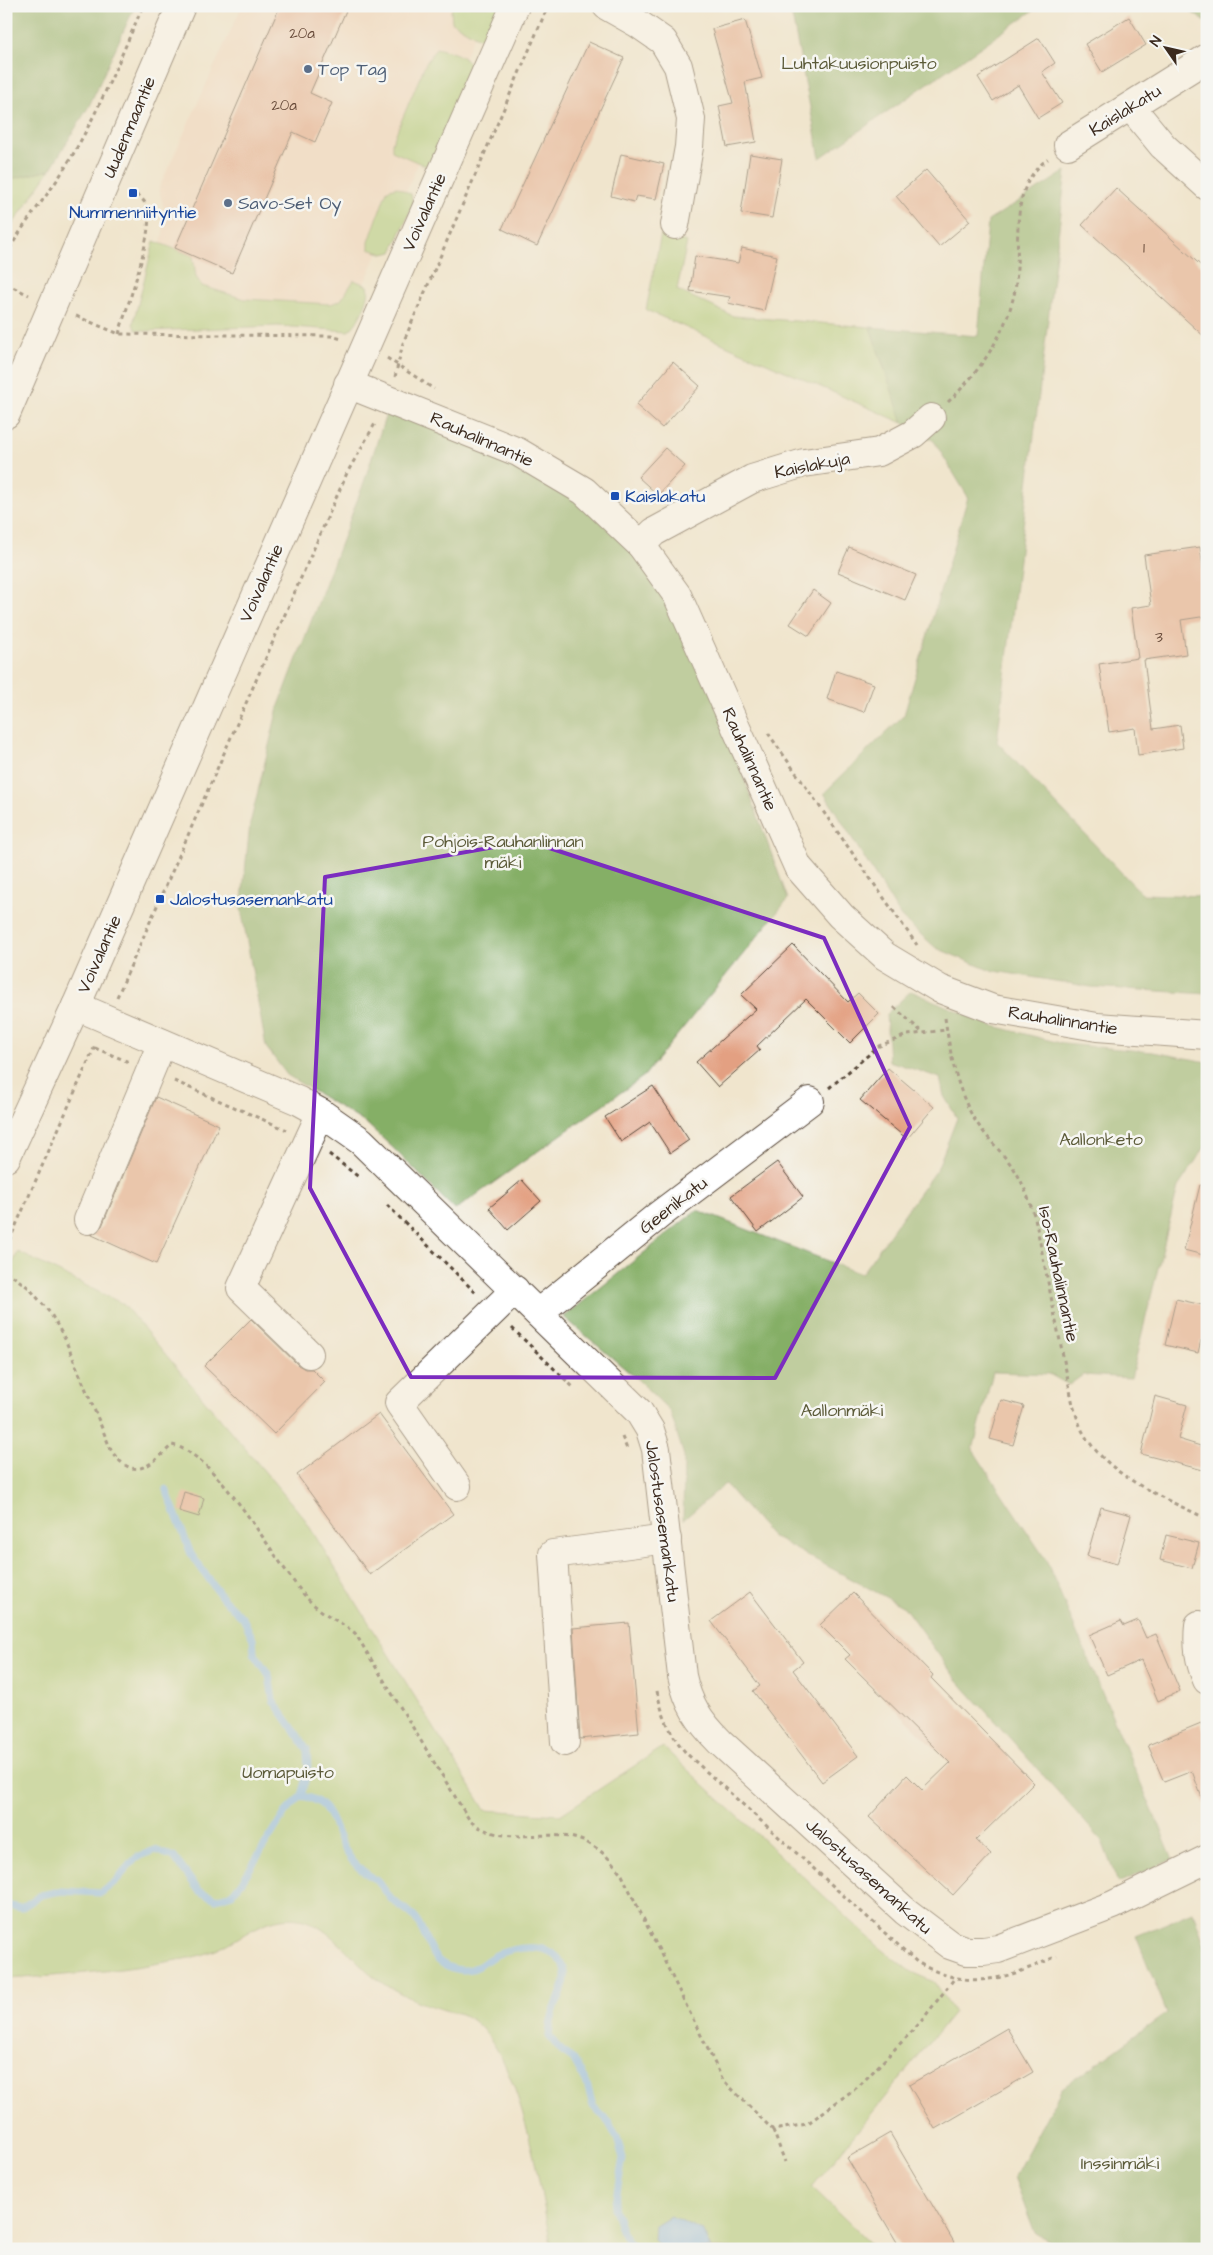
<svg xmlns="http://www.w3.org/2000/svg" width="1213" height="2255" viewBox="0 0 1213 2255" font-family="'Architects Daughter',sans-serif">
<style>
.built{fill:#f2d5be}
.green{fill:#a7cb75;stroke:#717a4a}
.forest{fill:#85af66;stroke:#606c42}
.water{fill:#7cb6ed;stroke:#5c7086}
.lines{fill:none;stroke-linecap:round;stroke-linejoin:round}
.stream{stroke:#7cb6ed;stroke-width:7}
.building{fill:#e3a082}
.minor-casing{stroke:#564638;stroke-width:30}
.major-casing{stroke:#564638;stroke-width:30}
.path{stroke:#564638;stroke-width:3;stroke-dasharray:4 4;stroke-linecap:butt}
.minor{stroke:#fff;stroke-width:28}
.major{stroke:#fff;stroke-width:28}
.marked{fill:none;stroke:#7b2cbf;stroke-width:4;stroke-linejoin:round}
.service-dot{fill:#5c6f8a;stroke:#f6f6f2;stroke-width:2}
.transit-dot{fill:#1a4fb4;stroke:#f6f6f2;stroke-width:2}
.labels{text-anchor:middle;stroke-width:5;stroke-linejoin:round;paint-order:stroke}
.number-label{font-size:15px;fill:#654837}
.park-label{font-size:18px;fill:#5b5a38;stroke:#f6f6f2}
.service-label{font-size:18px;fill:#4e5e75;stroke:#f6f6f2;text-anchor:start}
.street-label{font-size:18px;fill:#3b2a1e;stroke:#f6f6f2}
.transit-label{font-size:18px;fill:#164399;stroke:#f6f6f2;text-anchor:start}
</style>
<rect width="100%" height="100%" fill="#f6f6f2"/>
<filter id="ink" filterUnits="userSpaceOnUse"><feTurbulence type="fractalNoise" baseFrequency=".02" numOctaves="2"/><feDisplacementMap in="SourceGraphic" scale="10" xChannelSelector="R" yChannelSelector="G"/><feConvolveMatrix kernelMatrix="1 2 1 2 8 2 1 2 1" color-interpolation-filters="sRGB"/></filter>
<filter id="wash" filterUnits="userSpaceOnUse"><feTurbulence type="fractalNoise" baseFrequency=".0096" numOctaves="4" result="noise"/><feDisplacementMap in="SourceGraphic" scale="20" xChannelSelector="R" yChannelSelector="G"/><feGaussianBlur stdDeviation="1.12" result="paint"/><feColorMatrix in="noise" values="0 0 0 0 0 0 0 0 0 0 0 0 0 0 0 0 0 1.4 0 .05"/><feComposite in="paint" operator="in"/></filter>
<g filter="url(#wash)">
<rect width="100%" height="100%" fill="#f0e5cd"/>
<polygon class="built" points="242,6 487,6 403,198 347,321 143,325 166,219 159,188"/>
<g class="green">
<polygon points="453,6 502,6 486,37 479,38 452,22 451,11"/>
<path d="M 436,48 C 452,52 473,56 473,76 L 431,165 L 426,166 L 392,151 L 392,143 L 425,65 Z"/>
<polygon points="50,170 6,234 6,180"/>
<polygon points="397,187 411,194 413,205 392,252 384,254 369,249 369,242 387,190"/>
<polygon points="661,234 687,242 677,290 733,316 870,327 903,423 646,310"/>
<path d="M 154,241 L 193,256 L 196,277 L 202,286 L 245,299 L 331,304 L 341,300 L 354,280 L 368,286 C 372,295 357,327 348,331 L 278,326 L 145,331 L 136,330 L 133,324 Z"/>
<path d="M 18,1252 L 123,1304 L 304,1518 L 485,1810 L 560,1815 L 663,1747 L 878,1946 L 911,1972 L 934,1982 L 954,2012 L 812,2187 L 876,2249 L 552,2249 C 540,2191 521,2046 466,2016 C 459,2012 449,2012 441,2009 C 418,2003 395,1992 376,1978 C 353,1961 328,1924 299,1919 C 266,1914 243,1938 216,1950 C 199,1957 179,1960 160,1963 C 109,1972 58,1976 6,1979 L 6,1278 Z"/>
</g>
<g class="forest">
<polygon points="6,6 135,6 89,106 50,170 6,180"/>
<polygon points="790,6 1040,6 820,158"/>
<polygon points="1183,6 1207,6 1207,23"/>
<polygon points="1066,171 997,742 1142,894 1207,896 1207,994 1091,987 989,970 936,948 901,917 824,793 904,715 968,497 934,441 903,423 870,327 978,336 988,221"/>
<polygon points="389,405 584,491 677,595 788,899 644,1076 455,1210 392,1147 367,1124 287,1075 266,1047 241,908 250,824 278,708 363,485"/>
<polygon points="911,991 990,1025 1064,1044 1153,1052 1207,1062 1207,1144 1178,1187 1131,1378 1083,1375 1069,1385 1049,1374 993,1372 973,1450 1046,1560 1173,1859 1118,1883 1102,1841 954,1676 904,1607 771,1536 725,1484 683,1520 684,1456 670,1411 637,1379 564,1317 697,1210 861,1274 938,1167 957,1118 944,1096 940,1078 889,1061 886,1014"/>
<polygon points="1193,1912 1207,1951 1207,2249 1064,2249 1035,2233 1014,2177 1062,2088 1167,2013 1136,1936"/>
</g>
<polygon class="water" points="670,2216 702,2230 711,2249 663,2249 654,2240 655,2225"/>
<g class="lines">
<g class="stream">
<polyline points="166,1489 191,1554 223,1599 243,1618 253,1639 254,1653 269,1675 273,1700 307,1749 308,1770 301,1796"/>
<path d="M 6,1905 L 21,1908 L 41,1895 L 61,1891 L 101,1893 L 116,1881 L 137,1857 L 155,1850 L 174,1857 L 199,1891 L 216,1899 L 232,1894 L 243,1880 L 285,1813 L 301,1796 C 334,1800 331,1829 347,1853 C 355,1867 365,1872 377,1881 C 383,1886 386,1893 391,1899 C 398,1906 408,1909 415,1918 C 425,1930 426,1948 438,1960 C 447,1969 465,1973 477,1967 C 483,1964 489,1958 496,1955 C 515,1947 549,1941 562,1963 C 572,1980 556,2000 552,2017 C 550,2023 550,2030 549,2036 L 561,2051 L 574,2060 L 587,2084 L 593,2106 L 609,2123 L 617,2138 L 623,2158 L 614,2209 L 621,2230 L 634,2249"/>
</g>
</g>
<g id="blocks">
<g class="building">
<polygon points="280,6 348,6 310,93 332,103 315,142 293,132 232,273 175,248"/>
<polygon points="1129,17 1146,45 1102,72 1085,44"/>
<polygon points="745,20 762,78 745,82 756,142 727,147 719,106 733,103 712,29"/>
<polygon points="1039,38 1055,63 1042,72 1062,103 1038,118 1018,85 993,101 978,77"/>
<polygon points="589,42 624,58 537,246 502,229"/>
<polygon points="621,154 664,164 656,199 636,196 634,202 611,196"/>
<polygon points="750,154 782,159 772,218 741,213"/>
<polygon points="926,170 970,221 939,247 896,196"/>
<polygon points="1116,188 1207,271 1207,339 1082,225"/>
<polygon points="742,248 777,256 764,311 728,303 730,297 690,291 695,256 738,263"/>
<polygon points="673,362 700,386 662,428 636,405"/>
<polygon points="665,448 685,466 658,495 638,477"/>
<polygon points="849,547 916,575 905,600 838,572"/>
<polygon points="1200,547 1207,594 1207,616 1181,620 1186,654 1144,660 1153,729 1180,725 1183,748 1138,755 1135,728 1109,732 1099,664 1138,658 1131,608 1151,605 1144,555"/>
<polygon points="813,590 831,603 809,636 790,624"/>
<polygon points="836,671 874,684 864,712 827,699"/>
<polygon points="793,945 848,1002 858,993 879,1014 850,1043 806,999 757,1046 760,1050 718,1087 696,1062 756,1009 741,995"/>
<polygon points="888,1068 934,1107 907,1139 860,1100"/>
<polygon points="653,1086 689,1140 670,1153 650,1122 621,1142 605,1117"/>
<polygon points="156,1097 219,1125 156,1264 92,1235 102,1226"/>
<polygon points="777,1162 803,1197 758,1232 731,1196"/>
<polygon points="522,1180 541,1201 508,1230 489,1208"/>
<polygon points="1200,1185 1207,1186 1207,1256 1184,1250"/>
<polygon points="1176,1299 1207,1306 1207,1341 1201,1340 1198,1353 1165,1345"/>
<polygon points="251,1319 298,1365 305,1369 312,1369 325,1382 274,1434 204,1366"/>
<polygon points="1155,1396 1187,1405 1178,1439 1207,1448 1207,1471 1141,1454"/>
<polygon points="1001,1400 1024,1406 1013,1445 990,1439"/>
<polygon points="379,1414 453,1514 370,1575 297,1475"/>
<polygon points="184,1492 204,1498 199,1517 179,1511"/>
<polygon points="1101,1507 1131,1515 1117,1564 1087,1556"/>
<polygon points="1166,1535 1199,1543 1192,1568 1160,1560"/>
<polygon points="750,1592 803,1662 793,1670 858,1756 822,1782 753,1691 760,1686 711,1621"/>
<polygon points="853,1593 933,1675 931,1678 1034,1783 976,1840 991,1854 953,1895 869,1817 907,1775 922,1790 950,1763 845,1659 850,1655 820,1625"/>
<polygon points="1138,1620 1146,1638 1156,1634 1180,1691 1158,1701 1141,1660 1107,1675 1089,1635 1121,1621 1124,1626"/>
<polygon points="629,1623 639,1733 580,1739 573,1628"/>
<polygon points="1201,1723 1207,1737 1207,1806 1205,1806 1192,1771 1164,1782 1148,1745"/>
<polygon points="1007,2028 1033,2072 935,2129 909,2085"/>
<polygon points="890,2133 958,2249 901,2249 847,2158"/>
</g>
</g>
</g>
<g filter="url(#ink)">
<use href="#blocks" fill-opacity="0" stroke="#564638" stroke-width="1"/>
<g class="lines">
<defs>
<g id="minor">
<polyline points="607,6 637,23 663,41 678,66 691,119 689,147 675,225"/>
<polyline points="1131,107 1163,146 1207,186"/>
<polyline points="1068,145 1207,58"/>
<polyline points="348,384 518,452 584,491 641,545 677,595 798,867 841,916 885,956 940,989 993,1009 1097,1027 1207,1035"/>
<polyline points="641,545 654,532 752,479 804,463 879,452 913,434 931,418"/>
<path d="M 76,1006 L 299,1101 L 321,1113 L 361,1141 L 639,1412 L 650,1430 L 656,1449 L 682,1676 C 688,1704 699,1721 720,1742 L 905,1911 L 950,1945 L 967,1951 L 983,1951 L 998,1949 L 1113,1905 L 1207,1859"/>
<polyline points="6,1158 76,1006 515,6"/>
<polyline points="88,1220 162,1043"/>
<polyline points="538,1313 659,1215 810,1101"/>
<polyline points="309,1354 241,1288 321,1113"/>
<polyline points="457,1486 399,1403 515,1290"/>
<path d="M 1199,1625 C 1197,1646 1199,1661 1207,1680"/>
<polyline points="565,1742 553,1554 667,1539"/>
</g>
<polyline id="major" points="6,414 181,6"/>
</defs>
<use href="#minor" class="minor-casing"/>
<use href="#major" class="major-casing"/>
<g class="path">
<path d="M 6,256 C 21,226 43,202 61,174 C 95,121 118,63 143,6"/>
<polyline points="6,284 29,295"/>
<polyline points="76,316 119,334 331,336 342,339"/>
<path d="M 119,334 C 126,308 156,229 147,206 C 144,200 139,196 133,193"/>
<polyline points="387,358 434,389"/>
<polyline points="395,377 403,343 548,6"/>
<path d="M 948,402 C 977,375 1003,338 1013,299 C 1025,254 1003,190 1048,159"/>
<polyline points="768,733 917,945"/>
<polyline points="117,997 347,473 376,422"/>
<polyline points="894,1007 923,1033"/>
<path d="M 945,1018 C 950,1052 956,1087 973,1117 C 984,1135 999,1149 1012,1166 C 1023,1181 1029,1200 1035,1218 L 1073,1405 C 1076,1414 1079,1425 1084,1434 C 1110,1478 1163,1497 1207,1519"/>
<polyline points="95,1048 129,1062"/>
<polyline points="174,1081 287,1130"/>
<polyline points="829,1088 879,1046 907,1035 946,1030"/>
<polyline points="329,1154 360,1178"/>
<polyline points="387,1205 477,1294"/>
<polyline points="6,1248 95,1046"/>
<path d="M 6,1271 L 29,1288 L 51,1314 L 65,1339 L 111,1450 C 133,1483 150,1466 172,1445 C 218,1454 274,1561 306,1597 C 320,1613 339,1621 355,1633 L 470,1821 C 518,1859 573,1803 622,1875 L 723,2080 L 773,2130 L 807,2124 L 860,2085 L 919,2024 L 954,1979"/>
<polyline points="512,1328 574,1388"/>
<polyline points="622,1437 627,1449"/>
<path d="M 657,1691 C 662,1716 671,1736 687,1754 L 917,1962 C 969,1992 1005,1980 1057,1956"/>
<polyline points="773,2130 785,2162"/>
</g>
<use href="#minor" class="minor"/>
<use href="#major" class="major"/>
</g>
</g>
<path d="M0 0H1213V2255H0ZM 528,841 L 824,938 L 910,1127 L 775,1378 L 411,1377 L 310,1188 L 325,877 Z" fill="#f0e5cd" fill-opacity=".55" fill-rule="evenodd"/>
<path class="marked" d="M 528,841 L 824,938 L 910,1127 L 775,1378 L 411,1377 L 310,1188 L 325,877 Z"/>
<g class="service-dot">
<circle cx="308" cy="69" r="5"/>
<circle cx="228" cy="203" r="5"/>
</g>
<g class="transit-dot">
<rect x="128" y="188" width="10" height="10" rx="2.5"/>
<rect x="610" y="491" width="10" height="10" rx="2.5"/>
<rect x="155" y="894" width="10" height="10" rx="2.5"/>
</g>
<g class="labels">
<g class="number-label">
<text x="302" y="38">20a</text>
<text x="284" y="110">20a</text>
<text x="1144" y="253">1</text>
<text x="1159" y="642">3</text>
</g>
<g class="park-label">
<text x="859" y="69">Luhtakuusionpuisto</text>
<text x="503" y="847">Pohjois-Rauhanlinnan<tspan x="503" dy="21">mäki</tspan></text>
<text x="1101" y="1145">Aallonketo</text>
<text x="842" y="1416">Aallonmäki</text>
<text x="288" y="1778">Uomapuisto</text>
<text x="1120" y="2169">Inssinmäki</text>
</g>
<g class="service-label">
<text x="318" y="75">Top Tag</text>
<text x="238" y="209">Savo-Set Oy</text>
</g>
<g class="street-label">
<text transform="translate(1125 110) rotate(-32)" y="6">Kaislakatu</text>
<text transform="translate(129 127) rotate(-67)" y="6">Uudenmaantie</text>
<text transform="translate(424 212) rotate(-66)" y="6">Voivalantie</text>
<text transform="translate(482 439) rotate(24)" y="6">Rauhalinnantie</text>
<text transform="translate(812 465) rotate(-11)" y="6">Kaislakuja</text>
<text transform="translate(261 583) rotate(-66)" y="6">Voivalantie</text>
<text transform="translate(750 759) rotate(66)" y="6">Rauhalinnantie</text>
<text transform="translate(99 954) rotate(-66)" y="6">Voivalantie</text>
<text transform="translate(1063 1020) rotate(9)" y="6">Rauhalinnantie</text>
<text transform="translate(673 1205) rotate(-38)" y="6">Geenikatu</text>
<text transform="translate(1059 1274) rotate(78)" y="6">Iso-Rauhalinnantie</text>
<text transform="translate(663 1521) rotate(82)" y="6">Jalostusasemankatu</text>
<text transform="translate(869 1876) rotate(42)" y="6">Jalostusasemankatu</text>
</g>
<g class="transit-label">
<text x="133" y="218" text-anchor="middle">Nummenniityntie</text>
<text x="625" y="502">Kaislakatu</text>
<text x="170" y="905">Jalostusasemankatu</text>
</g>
</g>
<rect width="1213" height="2255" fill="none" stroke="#f6f6f2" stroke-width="25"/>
<g transform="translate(1166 48) rotate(304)" stroke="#f6f6f2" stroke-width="4" paint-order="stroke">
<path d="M0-4L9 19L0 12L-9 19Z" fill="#3b2a1e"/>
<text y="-8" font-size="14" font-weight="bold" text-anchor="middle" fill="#3b2a1e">N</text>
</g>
</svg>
